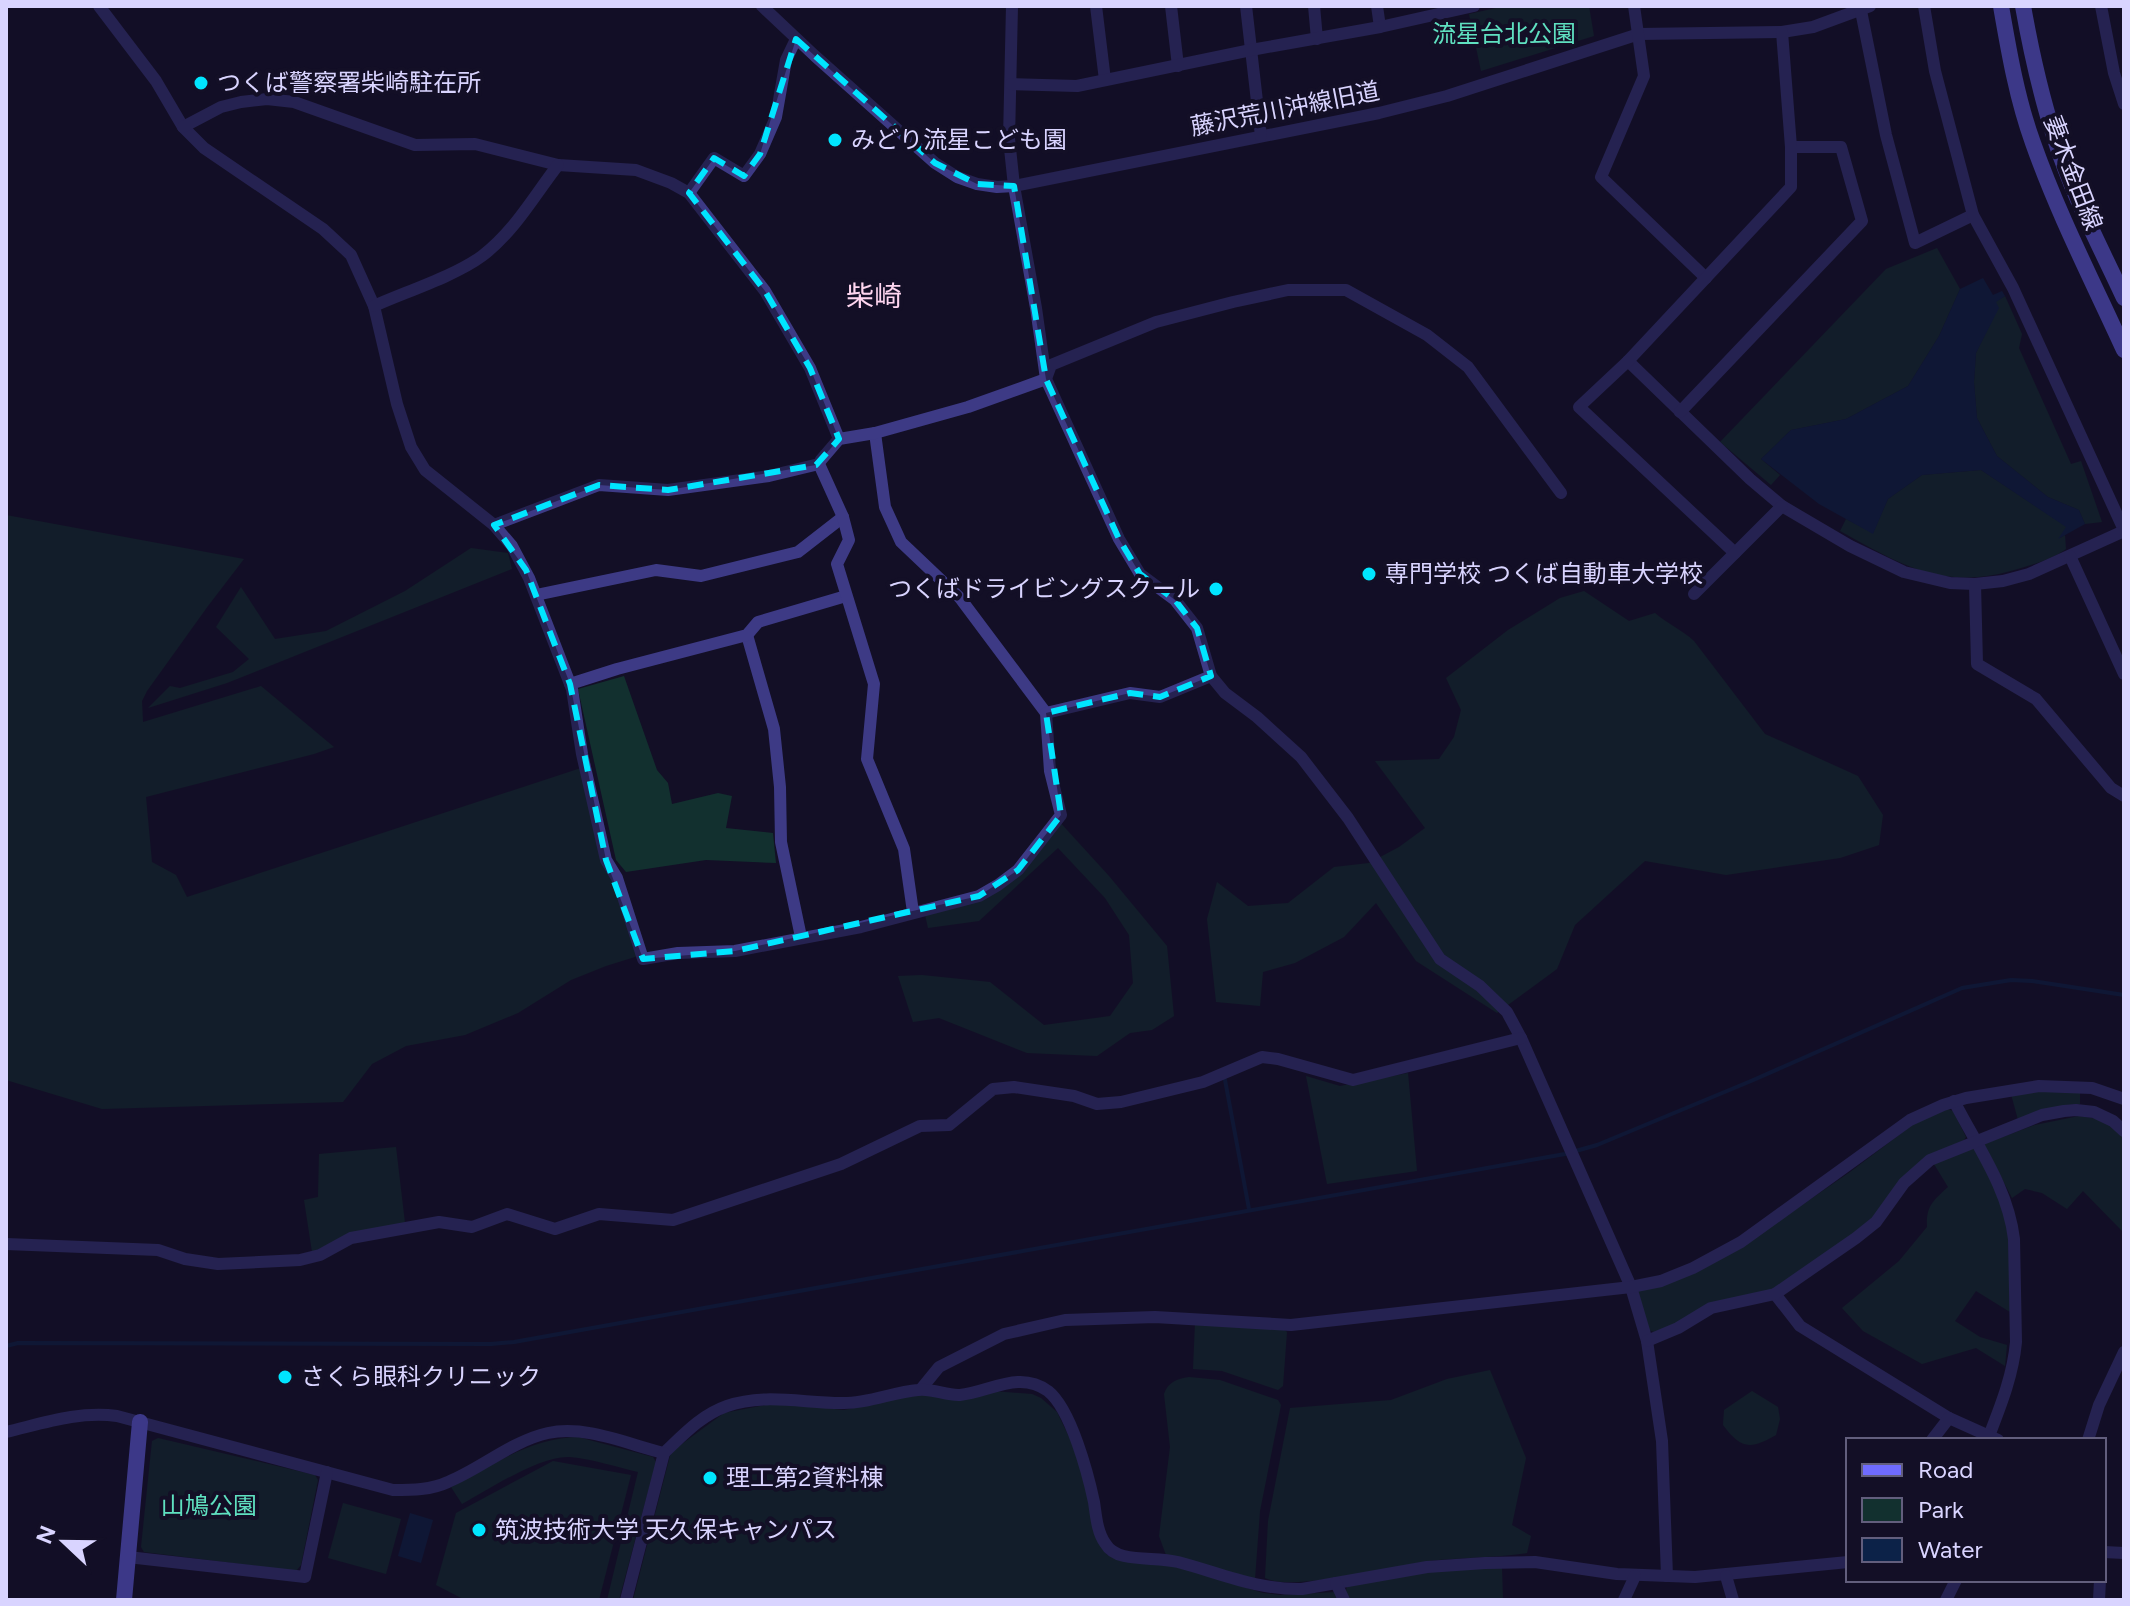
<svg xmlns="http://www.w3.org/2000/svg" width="2130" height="1606" viewBox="0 0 2130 1606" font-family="Figtree,'Noto Sans JP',sans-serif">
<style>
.green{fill:#12302f}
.water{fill:#0c2248}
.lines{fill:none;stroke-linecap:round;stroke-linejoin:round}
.stream{stroke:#0c2248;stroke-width:4}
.street{stroke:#3d3a85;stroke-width:12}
.secondary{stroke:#6f6bff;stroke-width:16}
.marked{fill:none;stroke:#00e5ff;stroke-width:6;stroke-dasharray:16 10;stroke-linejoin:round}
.poi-dot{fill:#00e5ff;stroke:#130f26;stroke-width:3}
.labels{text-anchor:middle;stroke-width:8;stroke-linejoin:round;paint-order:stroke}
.park-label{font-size:24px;fill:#5fe0c0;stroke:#130f26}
.poi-label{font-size:24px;fill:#d9d4ff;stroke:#130f26;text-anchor:start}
.street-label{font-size:24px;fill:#d9d4ff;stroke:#130f26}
.quarter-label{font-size:28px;fill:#ffd6f0;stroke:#130f26}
</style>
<rect width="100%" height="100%" fill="#130f26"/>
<g class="green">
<polygon points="1505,6 1589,6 1594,36 1481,71 1469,14"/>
<polygon points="1937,248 1960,289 1939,336 1908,386 1846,419 1791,430 1761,459 1780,475 1771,485 1720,442 1886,269"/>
<polygon points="2005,296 2022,334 2019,348 2071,464 2081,461 2102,522 2085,524 2079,510 2048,497 1997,456 1977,418 1974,382 1976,353 1998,308 1995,302"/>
<path d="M 1981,470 L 2067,527 L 2060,538 L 2065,535 L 2066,549 C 2052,559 2037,563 2021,568 C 1945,592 1905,567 1840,531 L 1846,519 L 1873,533 L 1888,499 L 1922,475 Z"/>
<polygon points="6,515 244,559 208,606 147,691 142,701 143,722 261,686 334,747 314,754 146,797 152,862 176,875 187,897 581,768 601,860 605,870 615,882 638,956 606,966 571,980 518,1013 465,1035 406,1046 372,1064 343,1102 102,1109 6,1080"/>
<polygon points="471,548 508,553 512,569 227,683 148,708 170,686 180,688 233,672 249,659 216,627 241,587 275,639 326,631 405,591"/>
<path d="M 1584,591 L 1629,621 L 1655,613 C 1668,624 1682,630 1694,641 L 1765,734 L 1858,776 L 1883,815 L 1879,845 L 1840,858 L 1726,875 L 1645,861 L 1575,925 L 1557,969 L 1497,1013 L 1416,961 L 1376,903 L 1344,937 L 1295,963 L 1263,972 L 1260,1006 L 1216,1002 L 1207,919 L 1217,882 L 1248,906 L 1288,903 L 1334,867 L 1369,863 L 1399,847 L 1425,828 L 1375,761 L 1439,759 L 1454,737 L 1461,710 L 1446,678 L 1508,630 L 1560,598 Z"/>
<polygon points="624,676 657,770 668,783 672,804 718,793 732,796 726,828 773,833 776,863 706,860 626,872 616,860 578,689"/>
<polygon points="1057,819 1109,876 1167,946 1174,1016 1152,1030 1130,1033 1097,1056 1027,1053 939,1018 913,1022 898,976 922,975 990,982 1044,1025 1110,1016 1133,983 1129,935 1105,898 1058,848 979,921 928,928 924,910 998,885"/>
<polygon points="1408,1073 1417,1171 1327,1184 1306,1076 1340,1086"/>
<polygon points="2031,1092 2080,1092 2080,1104 2066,1105 2018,1120 2011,1094"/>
<polygon points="1947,1109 1953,1111 1966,1137 1964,1140 1928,1156 1869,1223 1780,1286 1657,1333 1648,1330 1637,1295 1639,1291 1738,1249 1850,1172 1915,1123"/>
<polygon points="2079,1116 2104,1120 2124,1137 2124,1233 2083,1191 2067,1209 2042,1193 2025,1189 2012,1198 1984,1144 2035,1125"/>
<polygon points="396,1147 405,1223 328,1245 312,1252 304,1200 318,1197 319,1154"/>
<path d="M 1970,1148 L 1974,1149 L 2000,1195 L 2009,1231 L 2010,1312 L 1976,1291 L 1955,1321 L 1980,1337 L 2007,1345 L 2005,1366 L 1976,1348 L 1922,1364 L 1863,1331 L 1842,1308 L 1899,1261 L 1927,1227 C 1926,1206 1933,1201 1948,1187 L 1934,1164 Z"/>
<polygon points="1195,1323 1282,1328 1287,1332 1283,1386 1278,1390 1222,1371 1193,1369"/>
<path d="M 1490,1370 L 1526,1458 L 1512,1525 L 1531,1536 L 1527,1553 C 1494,1558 1461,1557 1429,1561 C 1393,1566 1293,1592 1265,1578 L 1268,1521 L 1290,1408 L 1391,1400 L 1447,1379 Z"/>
<path d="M 1189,1377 L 1220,1380 L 1278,1400 L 1281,1405 L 1260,1511 L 1255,1579 L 1166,1555 L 1159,1536 L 1170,1447 L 1164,1394 C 1168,1382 1177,1379 1189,1377 Z"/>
<polygon points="992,1391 1032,1394 1041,1398 1057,1412 1074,1447 1107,1555 1176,1566 1263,1593 1280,1595 1336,1592 1339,1600 633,1600 671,1452 724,1413 776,1403 844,1410 920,1394 959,1401"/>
<path d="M 1752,1391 L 1778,1407 L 1780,1419 L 1776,1435 C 1750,1450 1741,1449 1723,1425 L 1724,1410 Z"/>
<path d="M 578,1437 L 653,1457 L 656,1462 L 619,1600 L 607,1600 L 638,1472 C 616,1467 593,1459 570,1457 C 540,1455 490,1489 462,1504 L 451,1487 C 492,1465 531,1438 578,1437 Z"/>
<polygon points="158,1438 315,1475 318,1480 301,1565 296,1571 144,1552 141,1547 152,1441"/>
<polygon points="553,1461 631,1475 599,1600 465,1600 436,1585 456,1513"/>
<polygon points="343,1503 401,1519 386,1574 328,1558"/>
<polygon points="1502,1567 1503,1600 1350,1600 1346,1591 1347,1586 1426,1572"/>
</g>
<g class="water">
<polygon points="1983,278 1993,295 2002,291 2005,296 1996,302 1999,308 1976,353 1974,382 1977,418 1997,456 2048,497 2079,510 2085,524 2058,539 2066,527 1981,470 1922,475 1888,499 1873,534 1819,504 1761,459 1791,430 1846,419 1908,386 1939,336 1960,289"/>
<polygon points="410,1513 433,1520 421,1563 398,1556"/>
</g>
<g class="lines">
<g class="stream">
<polyline points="1225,1080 1249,1209"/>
<polyline points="6,1346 18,1343 491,1344 514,1342 1565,1154 1597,1145 1751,1081 1962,988 2011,980 2032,981 2124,995"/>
</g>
<g class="street">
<polyline points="99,6 156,81 183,127 204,148 323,229 351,255 374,306 397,404 411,447 425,470 494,525 512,546 529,578 572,689 582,754 606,860 617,878 643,959 678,953 735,951 861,927 979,896 998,885 1018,870 1061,815 1050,771 1046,713 960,598 901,542 885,507 875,433"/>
<polyline points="762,6 815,56 935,163 957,177 977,184 997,187 1014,186 1379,113 1447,96 1639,34 1782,32 1813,27 1870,6"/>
<polyline points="1012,6 1009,139 1014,186 1036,308 1046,379 1119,539 1140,574 1175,600 1197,628 1211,676 1225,693 1257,717 1301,757 1348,818 1440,959 1480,986 1507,1012 1521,1038 1631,1287 1647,1341 1662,1441 1667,1576"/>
<polyline points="1096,6 1105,80"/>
<polyline points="1171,6 1178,66"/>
<polyline points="1246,6 1261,136"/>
<polyline points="1314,6 1317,39"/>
<polyline points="1377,6 1380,27"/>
<polyline points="1634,6 1644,76 1601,177 1706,278"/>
<polyline points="1860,6 1886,135 1915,243 1973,215"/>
<polyline points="1924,6 1935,71 1973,215 2013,288 2124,530"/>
<polyline points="2101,6 2114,73 2124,104"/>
<polyline points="1011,84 1077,86 1251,50 1380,27 1474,6"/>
<polyline points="183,127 221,107 241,102 267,99 294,102 415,145 475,144 558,165 636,170 671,183 689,193 765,291 810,368 839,439"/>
<polyline points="689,193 714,158 744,176 760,154 776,117 786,60 796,39"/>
<path d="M 374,306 C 405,292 455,276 482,256 C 514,232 534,196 558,165"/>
<polyline points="1628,361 1750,479 1782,506 1850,546 1904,572 1950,583 1975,584 2003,581 2029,574 2124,531"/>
<polyline points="1047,376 1051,365 1156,322 1233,302 1288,290 1346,290 1427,335 1468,367 1561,493"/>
<polyline points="1680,412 1862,221 1841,147 1791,147"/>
<polyline points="494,525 599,485 668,490 769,476 819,464"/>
<polyline points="1735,553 1579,407 1628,361 1791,187 1791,147 1782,32"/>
<polyline points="2070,556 2124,674"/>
<polyline points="1975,584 1977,664 2036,699 2111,788 2124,796"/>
<polyline points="1694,594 1782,506"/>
<polyline points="536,595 656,570 701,576 798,552 843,517"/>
<polyline points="747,635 774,729 780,787 781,842 801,937"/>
<polyline points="570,684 617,669 747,635 758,622 846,596"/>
<polyline points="1046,713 1130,693 1160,697 1211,676"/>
<polyline points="913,912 904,849 867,759 874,684 837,564 849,540 843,517 819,464 821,460 839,439 875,433 968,407 1046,379"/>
<path d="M 1954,1101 C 1977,1146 2008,1188 2014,1239 L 2016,1342 C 2013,1375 2001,1405 1989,1436"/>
<polyline points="6,1244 158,1250 185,1259 218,1264 300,1260 320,1255 351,1238 439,1222 472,1227 507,1214 555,1229 599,1214 673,1220 841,1164 920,1126 949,1125 993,1089 1014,1087 1074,1096 1097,1104 1121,1102 1203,1082 1262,1057 1278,1059 1353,1080 1521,1038"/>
<polyline points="1775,1294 1800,1326 1949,1418 1998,1440"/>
<polyline points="1647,1341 1678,1328 1711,1308 1775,1294 1856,1238 1876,1222 1904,1183 1930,1160 2042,1115 2064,1111 2076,1110 2094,1112 2113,1121 2124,1131"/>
<polyline points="921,1389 939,1367 1004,1334 1065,1320 1155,1317 1291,1325 1631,1287 1661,1281 1693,1268 1741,1242 1910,1120 1943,1105 1966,1098 2039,1086 2092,1088 2124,1099"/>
<path d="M 6,1432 C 44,1423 78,1411 117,1416 L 393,1490 C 412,1490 431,1490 448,1482 C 482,1468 512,1441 548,1433 C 586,1425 627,1444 664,1453 C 683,1435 701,1415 727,1406 C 764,1393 803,1403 841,1403 C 867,1404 893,1392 918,1390 C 932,1388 947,1396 960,1395 C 990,1392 1019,1370 1048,1391 C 1071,1409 1088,1474 1094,1502 C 1096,1515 1097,1532 1105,1543 C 1109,1550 1115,1554 1124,1556 C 1142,1560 1160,1558 1178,1562 C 1220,1573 1257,1590 1302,1589 L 1427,1567 L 1485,1563 L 1535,1562 L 1617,1574 L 1695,1577 L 1848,1562"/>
<polyline points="1932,1440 1949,1418"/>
<polyline points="2088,1440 2099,1405 2124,1352"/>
<polyline points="2104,1552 2124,1553"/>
<polyline points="128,1557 305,1577 327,1472"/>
<polyline points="1726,1576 1733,1600"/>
<polyline points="1336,1583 1344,1600"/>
<polyline points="626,1600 664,1453"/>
<polyline points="1624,1600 1635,1576"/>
<polyline points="1946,1600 1956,1580"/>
<polyline points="2099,1600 2100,1580"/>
</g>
<g class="secondary">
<path d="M 2001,6 C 2009,52 2017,99 2033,143 C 2058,214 2093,282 2124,350"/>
<path d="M 2023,6 C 2031,51 2041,96 2055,139 C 2072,194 2100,246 2124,298"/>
<polyline points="124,1600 140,1422"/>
</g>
</g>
<path d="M0 0H2130V1606H0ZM 796,39 L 935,163 L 977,184 L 1014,186 L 1046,379 L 1119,539 L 1140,574 L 1175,600 L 1197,628 L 1211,676 L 1160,697 L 1130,693 L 1046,713 L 1061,815 L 1018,870 L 979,896 L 735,951 L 643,959 L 606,860 L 570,684 L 526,570 L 494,525 L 599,485 L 668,490 L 816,465 L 839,439 L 810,368 L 765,291 L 689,193 L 714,158 L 744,176 L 760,154 Z" fill="#130f26" fill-opacity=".55" fill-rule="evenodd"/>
<path class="marked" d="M 796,39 L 935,163 L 977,184 L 1014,186 L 1046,379 L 1119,539 L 1140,574 L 1175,600 L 1197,628 L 1211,676 L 1160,697 L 1130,693 L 1046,713 L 1061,815 L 1018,870 L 979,896 L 735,951 L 643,959 L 606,860 L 570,684 L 526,570 L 494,525 L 599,485 L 668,490 L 816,465 L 839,439 L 810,368 L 765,291 L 689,193 L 714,158 L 744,176 L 760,154 Z"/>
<g class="poi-dot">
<circle cx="201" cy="83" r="8"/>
<circle cx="835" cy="140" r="8"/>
<circle cx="1369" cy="574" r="8"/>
<circle cx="1216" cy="589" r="8"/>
<circle cx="285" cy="1377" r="8"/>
<circle cx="710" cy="1478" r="8"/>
<circle cx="479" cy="1530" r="8"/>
</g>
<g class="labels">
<g class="park-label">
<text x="1504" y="42">流星台北公園</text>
<text x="209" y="1514">山鳩公園</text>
</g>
<g class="poi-label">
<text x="217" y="91">つくば警察署柴崎駐在所</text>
<text x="851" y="148">みどり流星こども園</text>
<text x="1385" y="582">専門学校 つくば自動車大学校</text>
<text x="1200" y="597" text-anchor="end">つくばドライビングスクール</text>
<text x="301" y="1385">さくら眼科クリニック</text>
<text x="726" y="1486">理工第2資料棟</text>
<text x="495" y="1538">筑波技術大学 天久保キャンパス</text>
</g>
<g class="street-label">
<text transform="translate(1285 109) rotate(-11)" y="8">藤沢荒川沖線旧道</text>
<text transform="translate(2073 173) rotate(69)" y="8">妻木金田線</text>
</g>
<g class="quarter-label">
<text x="874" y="306">柴崎</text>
</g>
</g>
<rect width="2130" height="1606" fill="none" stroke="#d9d4ff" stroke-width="16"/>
<rect x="1846" y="1438" width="260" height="144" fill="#130f26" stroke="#625e7d" stroke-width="2"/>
<rect x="1862" y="1464" width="40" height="12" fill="#6f6bff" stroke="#625e7d" stroke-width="2"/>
<text x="1918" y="1478" font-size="24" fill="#d9d4ff">Road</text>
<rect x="1862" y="1498" width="40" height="24" fill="#12302f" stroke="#625e7d" stroke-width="2"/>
<text x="1918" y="1518" font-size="24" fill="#d9d4ff">Park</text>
<rect x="1862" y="1538" width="40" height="24" fill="#0c2248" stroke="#625e7d" stroke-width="2"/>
<text x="1918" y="1558" font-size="24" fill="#d9d4ff">Water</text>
<g transform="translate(64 1542) rotate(292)" stroke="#130f26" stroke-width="6" paint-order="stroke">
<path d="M0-6L14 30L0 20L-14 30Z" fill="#d9d4ff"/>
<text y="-12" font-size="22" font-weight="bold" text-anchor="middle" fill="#d9d4ff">N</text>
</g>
</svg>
